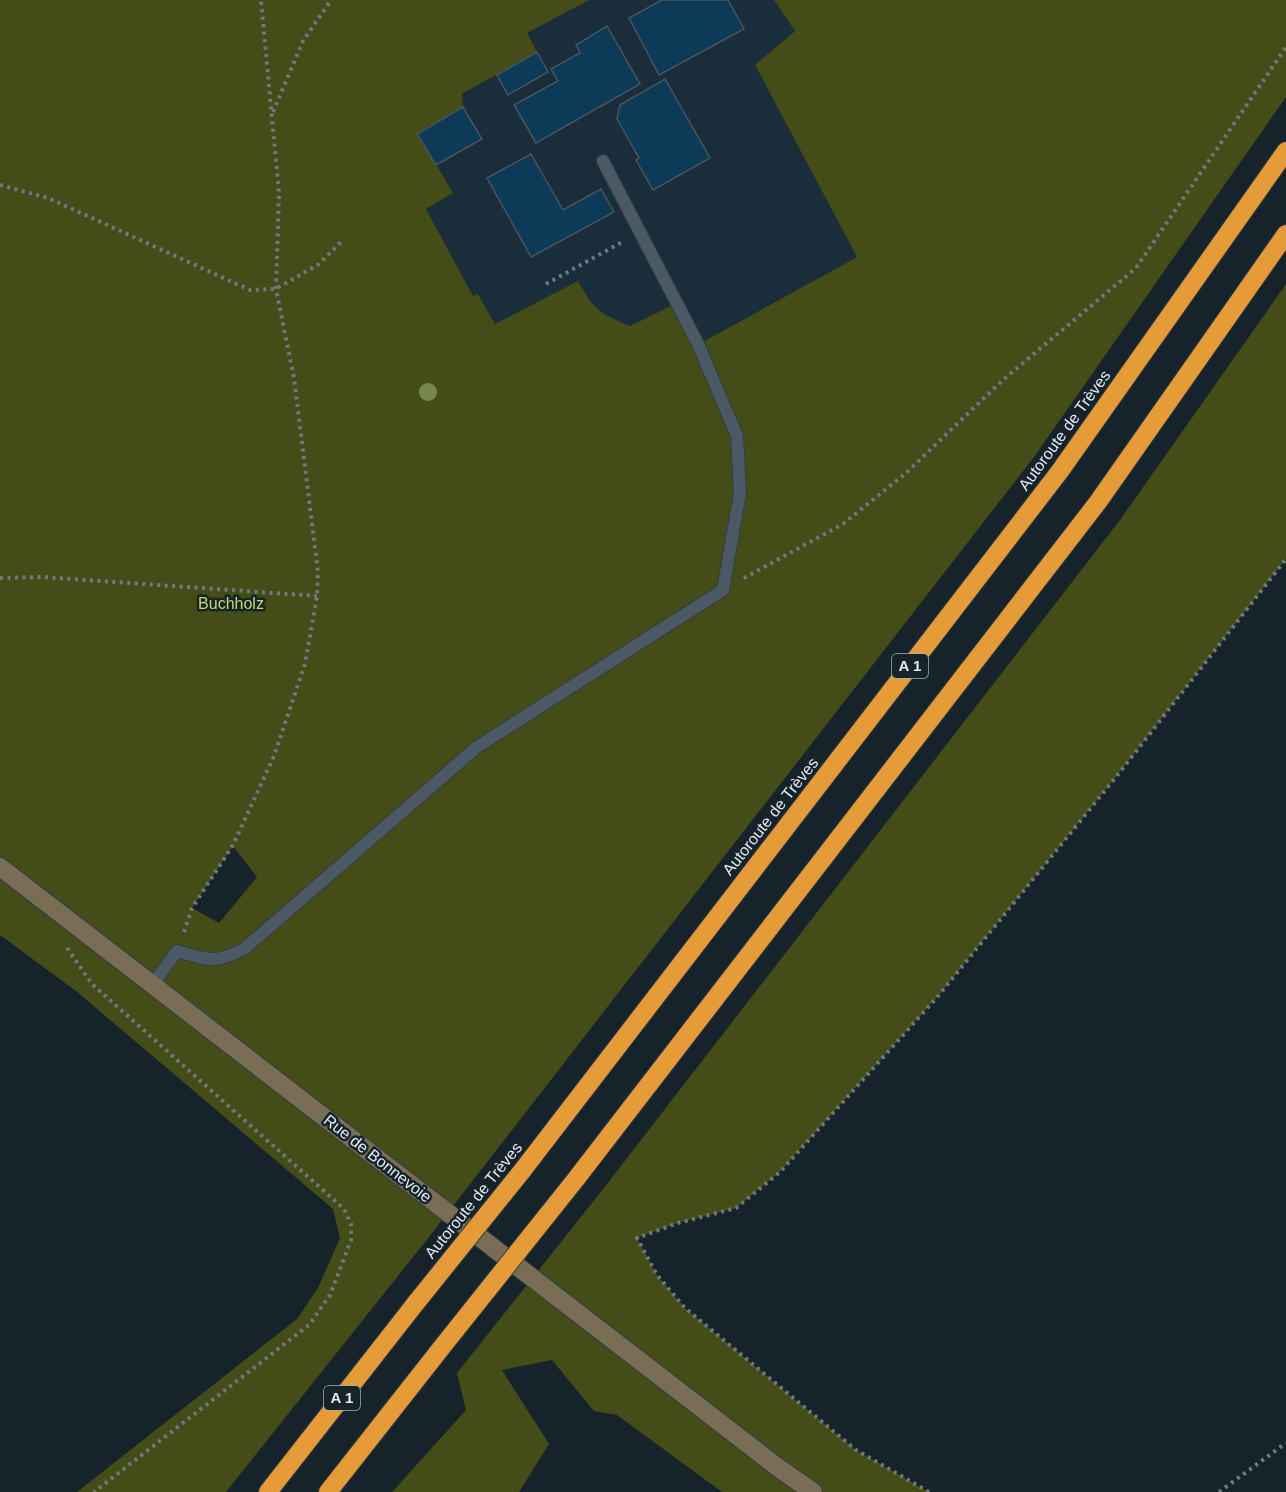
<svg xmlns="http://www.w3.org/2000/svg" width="1286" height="1492" viewBox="0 0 1286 1492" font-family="Helvetica,sans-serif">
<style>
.built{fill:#1a2d3a}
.green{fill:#444d17;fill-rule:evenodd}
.building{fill:#0d3a56;stroke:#485560;stroke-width:1.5}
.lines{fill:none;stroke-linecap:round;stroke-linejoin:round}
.lane-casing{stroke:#343d45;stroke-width:14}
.secondary-casing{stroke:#343d45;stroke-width:20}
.highway-casing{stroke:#343d45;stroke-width:20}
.path{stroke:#6e7980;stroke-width:4;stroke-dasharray:3 4.5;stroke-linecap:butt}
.lane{stroke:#4b5964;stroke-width:12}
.secondary{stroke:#796d56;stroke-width:18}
.highway{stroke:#e59b37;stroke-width:18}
.highway-bridge-casing{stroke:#343d45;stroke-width:20;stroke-linecap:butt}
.highway-bridge{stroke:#e59b37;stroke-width:18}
.tree{fill:#77884c}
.labels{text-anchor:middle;stroke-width:5;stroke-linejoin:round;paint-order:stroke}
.shield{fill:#16232b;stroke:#a6afb6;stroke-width:1.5}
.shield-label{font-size:15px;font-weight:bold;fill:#e3ebf1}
.street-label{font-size:16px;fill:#e3ebf1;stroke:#16232b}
.park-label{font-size:16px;fill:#c7db67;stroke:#16232b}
</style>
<rect width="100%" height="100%" fill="#16232b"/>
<polygon class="built" points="589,0 774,0 795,31 755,65 857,257 698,344 677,303 630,326 606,316 589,302 578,281 495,324 478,294 473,296 426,209 417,134 463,107 462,94 537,52 526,33"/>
<g class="green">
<path d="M 0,0 L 589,0 L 527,33 L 537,52 L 462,94 L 463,107 L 417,133 L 453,193 L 426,209 L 473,296 L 478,294 L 495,324 L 578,281 C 594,310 599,313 630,326 L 677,303 L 699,344 L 857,257 L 755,65 L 795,31 L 774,0 L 1286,0 L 1286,97 L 1034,457 L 429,1237 L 226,1492 L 77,1492 L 297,1319 L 318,1288 L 340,1238 L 333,1209 L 76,991 L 0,935 ZM 233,846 L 257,877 L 219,923 L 192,908 Z"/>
<polygon points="1286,284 1286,559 1120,772 939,995 780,1172 736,1208 678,1223 637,1238 657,1275 685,1308 856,1450 929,1492 722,1492 617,1415 594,1411 552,1360 502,1370 549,1444 519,1492 392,1492 466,1410 457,1373 607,1184 1120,520"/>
</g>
<g class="building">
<polygon points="662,0 728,0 744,29 659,75 629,18"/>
<polygon points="607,26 640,84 536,143 514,105 558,81 551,69 580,53 576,45"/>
<polygon points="537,52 548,72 508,95 497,75"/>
<polygon points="665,79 710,158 653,190 636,160 639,158 617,119 620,105"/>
<polygon points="463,107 482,139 436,165 417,134"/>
<polygon points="531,154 563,210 601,189 614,212 531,257 487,178"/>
</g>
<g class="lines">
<defs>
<path id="lane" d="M 153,984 L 177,951 C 208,960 215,964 244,949 L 477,747 L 723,590 L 740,493 L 737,436 L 698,344 L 603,161"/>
<polyline id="secondary" points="0,867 780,1469 813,1492"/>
<g id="highway">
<polyline points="522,1171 1060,471 1286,151"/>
<polyline points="576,1179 1098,502 1286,234"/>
<polyline points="268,1492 415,1304"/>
<polyline points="328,1492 442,1347"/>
</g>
</defs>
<use href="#lane" class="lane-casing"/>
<use href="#secondary" class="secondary-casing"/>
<use href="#highway" class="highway-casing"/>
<g class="path">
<polyline points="273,112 303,41 331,0"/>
<polyline points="0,185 48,198 250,290 276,289 319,264 344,239"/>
<polyline points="546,284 624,241"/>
<polyline points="0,578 43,577 317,596"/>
<polyline points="744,578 843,524 906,473 1004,379 1136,268 1286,47"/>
<polyline points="184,932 192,908 233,845 274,756 305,664 317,596 318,572 294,378 276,289 279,193 261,0"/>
<polyline points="67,948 92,984 344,1209 351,1224 351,1240 330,1295 309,1325 94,1492"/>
<polyline points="929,1492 856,1450 685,1308 657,1275 637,1238 678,1223 736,1208 780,1172 939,995 1120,772 1286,559"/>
<polyline points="1219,1492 1286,1443"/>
</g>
<use href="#lane" class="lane"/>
<use href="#secondary" class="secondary"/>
<use href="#highway" class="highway"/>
<defs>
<g id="highway-bridge">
<polyline points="415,1304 522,1171"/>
<polyline points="442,1347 576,1179"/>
</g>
</defs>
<use href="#highway-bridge" class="highway-bridge-casing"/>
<use href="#highway-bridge" class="highway-bridge"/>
</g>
<circle class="tree" cx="428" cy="392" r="9"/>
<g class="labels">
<g class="shield">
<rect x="892" y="654" width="36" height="24" rx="4.5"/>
<rect x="324" y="1386" width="36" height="24" rx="4.5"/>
</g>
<g class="shield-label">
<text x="910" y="671">A 1</text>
<text x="342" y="1403">A 1</text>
</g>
<g class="street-label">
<text transform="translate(1064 430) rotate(-54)" y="6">Autoroute de Trèves</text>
<text transform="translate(770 816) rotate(-52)" y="6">Autoroute de Trèves</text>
<text transform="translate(378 1158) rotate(38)" y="6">Rue de Bonnevoie</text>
<text transform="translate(473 1200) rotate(-51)" y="6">Autoroute de Trèves</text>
</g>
<g class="park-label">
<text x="231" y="609">Buchholz</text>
</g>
</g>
</svg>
